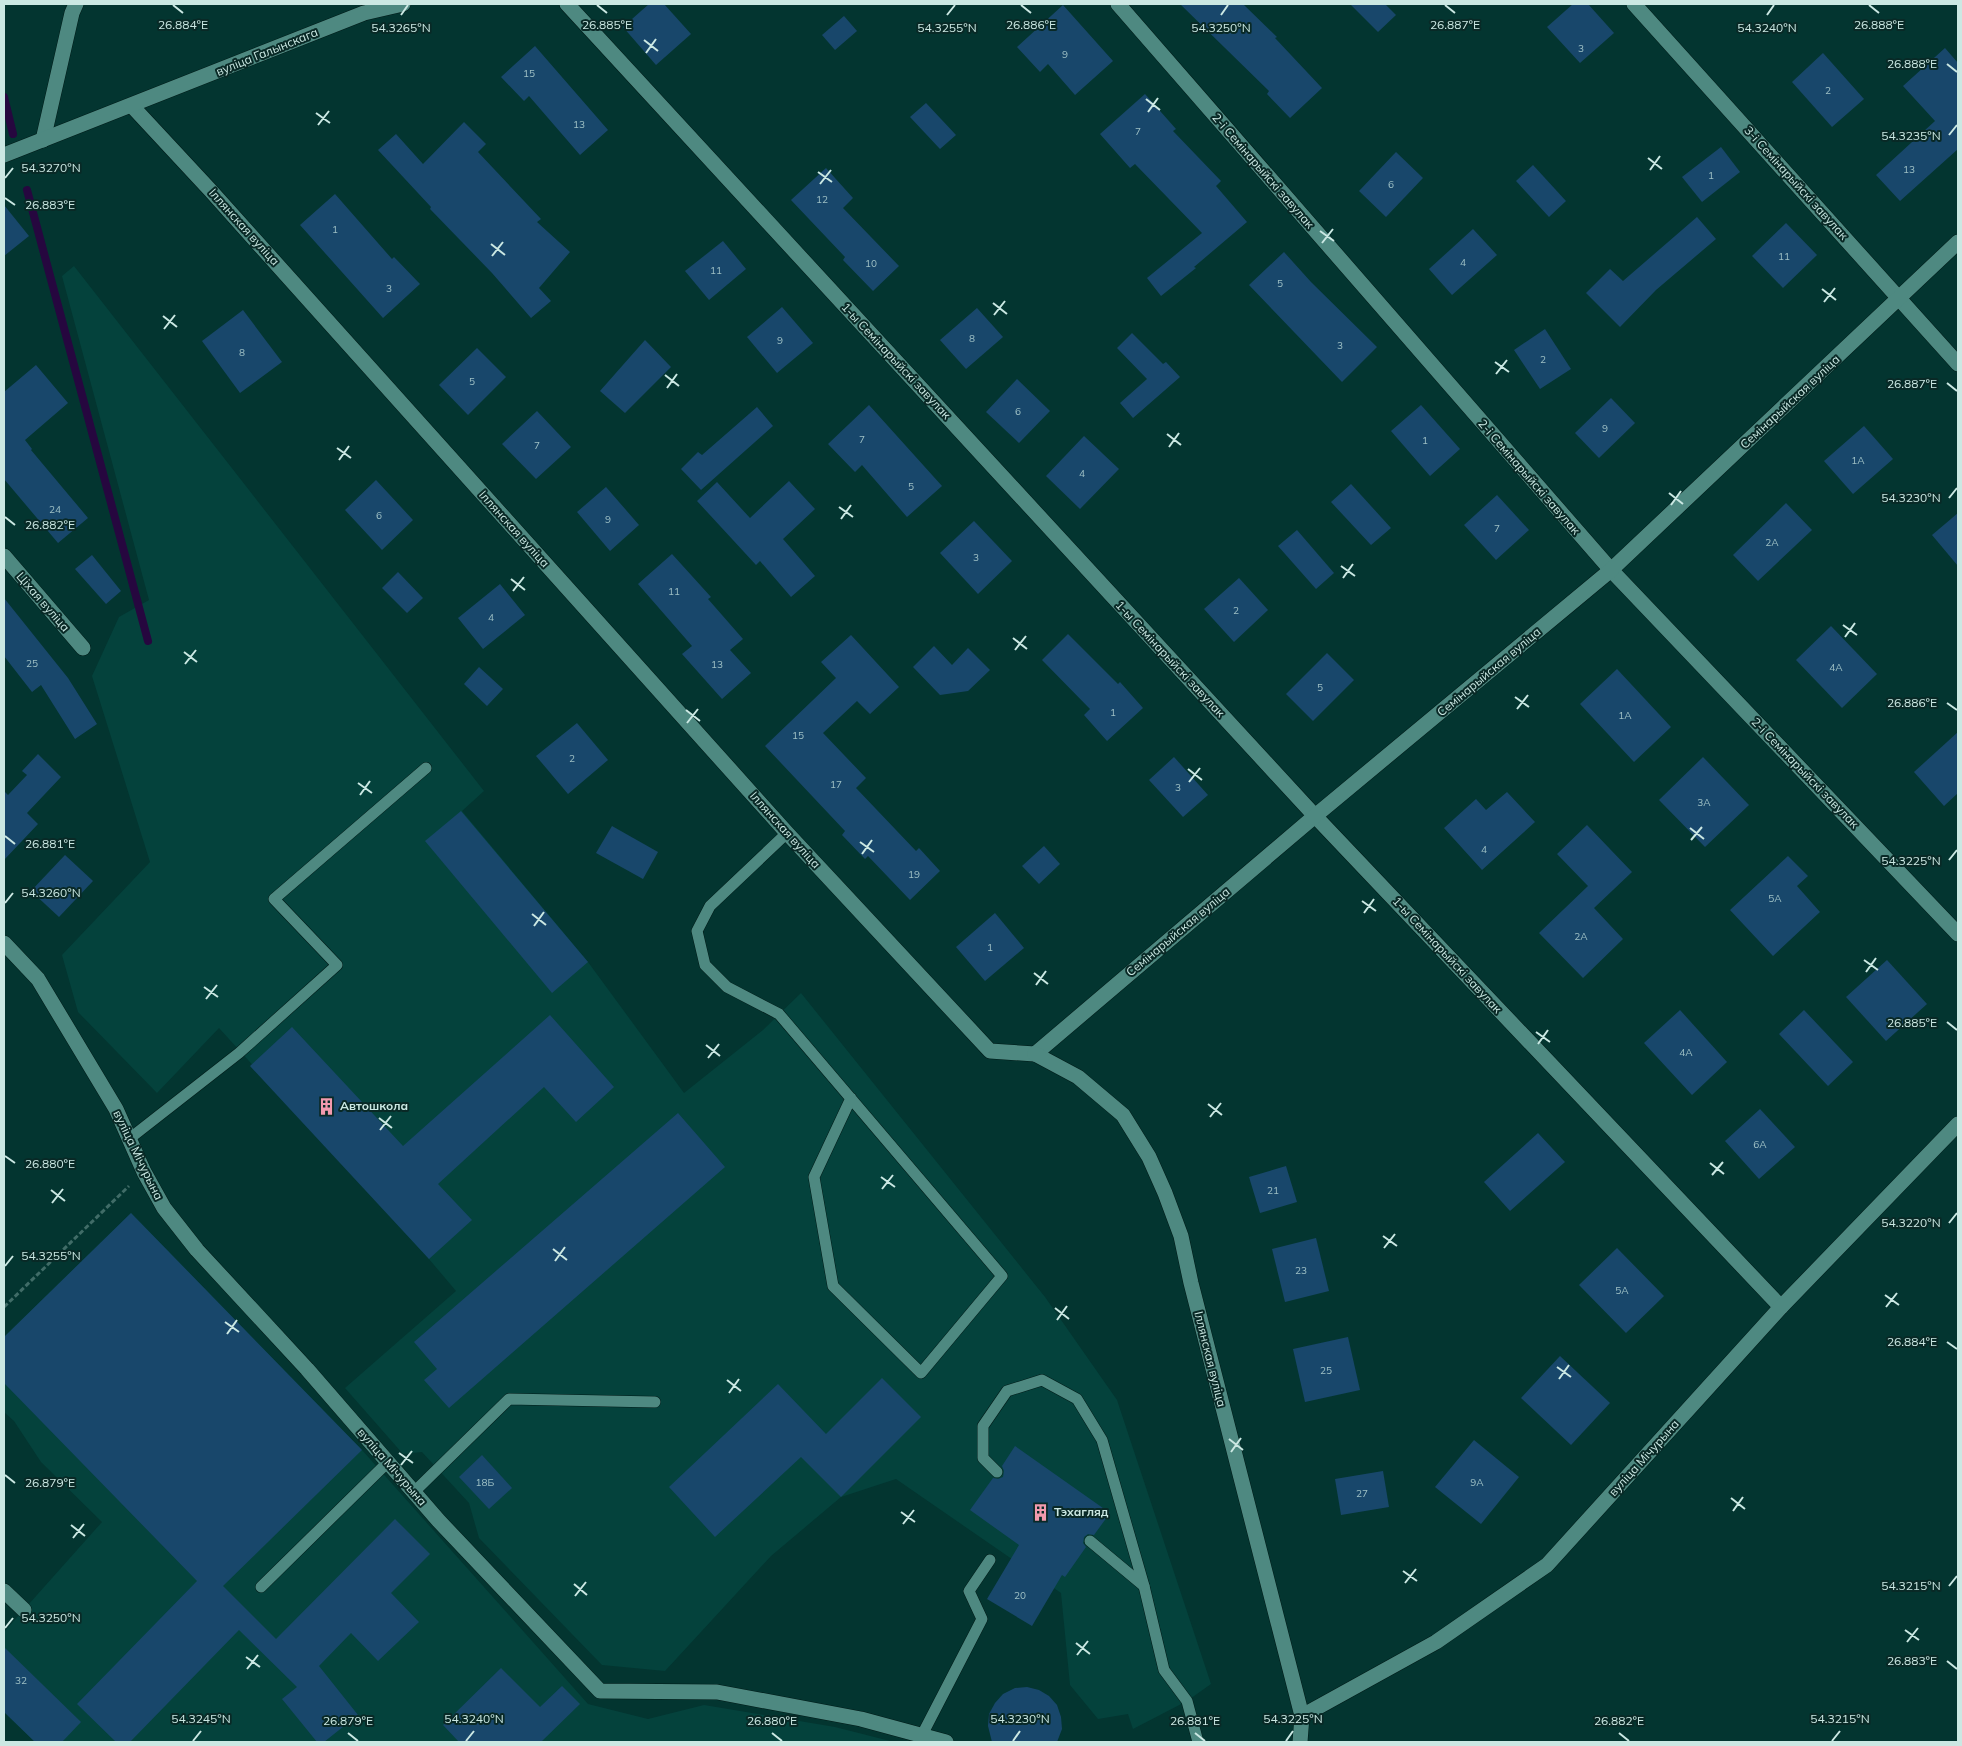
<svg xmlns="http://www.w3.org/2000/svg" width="1962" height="1746" viewBox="0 0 1962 1746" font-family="Mulish,sans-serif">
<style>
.built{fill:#04423c}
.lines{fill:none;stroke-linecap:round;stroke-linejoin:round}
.stream{stroke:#26073f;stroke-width:8}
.building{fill:#18476b}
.lane-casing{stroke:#001b18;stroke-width:12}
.street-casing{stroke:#001b18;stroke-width:16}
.path{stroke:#406c67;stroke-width:3;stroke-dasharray:5 2.5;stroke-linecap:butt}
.lane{stroke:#4e8981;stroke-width:11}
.street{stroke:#4e8981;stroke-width:15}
.ticks{fill:none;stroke:#cbe8e3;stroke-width:2}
.labels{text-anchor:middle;stroke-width:4;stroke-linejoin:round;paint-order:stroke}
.number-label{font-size:10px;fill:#9ec0c5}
.street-label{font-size:12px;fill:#cbe8e3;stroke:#092926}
.poi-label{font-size:12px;font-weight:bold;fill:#cbe8e3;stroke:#092926;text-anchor:start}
.ticks-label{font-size:12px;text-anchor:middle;fill:#cbe8e3;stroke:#092926;stroke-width:4;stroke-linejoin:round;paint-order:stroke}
</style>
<rect width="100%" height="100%" fill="#033530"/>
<g class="built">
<polygon points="74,266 484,791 462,811 588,962 684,1093 763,1030 801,993 1045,1297 1117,1400 1211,1684 1187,1701 1133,1729 1128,1714 1098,1719 1070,1685 1061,1593 896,1479 841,1497 771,1556 665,1671 602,1665 479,1538 469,1503 422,1452 403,1454 345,1388 456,1291 429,1259 219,1028 157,1093 78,1012 62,955 150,862 92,676 119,617 149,600 62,276"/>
<polygon points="131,1213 362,1450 588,1704 648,1719 704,1705 835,1727 894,1742 35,1742 4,1712 4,1632 102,1522 41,1462 14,1421 4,1412 4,1337"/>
</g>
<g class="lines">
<g class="stream">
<polyline points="4,97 13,134"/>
<polyline points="27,190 148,641"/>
</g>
</g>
<g class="building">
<polygon points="649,4 664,4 691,34 656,65 623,27"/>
<polygon points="1180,4 1243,4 1277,37 1275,38 1322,88 1290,118 1267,94 1269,91"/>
<polygon points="1350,4 1385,4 1396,15 1378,32"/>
<polygon points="1573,4 1588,4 1614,33 1580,63 1547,27"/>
<polygon points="1063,5 1113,61 1075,95 1048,64 1040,72 1017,47"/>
<polygon points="844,16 857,31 835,50 822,35"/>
<polygon points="535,46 608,130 580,155 529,96 524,101 501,77"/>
<polygon points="1945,48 1958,63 1958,149 1900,201 1876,175 1935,121 1903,86"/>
<polygon points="1823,53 1864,99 1832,127 1792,82"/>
<polygon points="1145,94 1176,129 1173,131 1221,181 1216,186 1247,222 1194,267 1196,268 1161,296 1147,278 1202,233 1135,164 1130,168 1100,134"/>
<polygon points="926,103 956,135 940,149 910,117"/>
<polygon points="464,122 486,144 478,152 541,219 537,222 570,252 539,288 551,301 531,318 492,273 430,209 431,207 378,150 396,134 423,164"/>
<polygon points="1721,147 1740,172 1702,202 1682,177"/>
<polygon points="1396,152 1423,178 1386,217 1359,191"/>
<polygon points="1533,165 1566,201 1549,217 1516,181"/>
<polygon points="826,168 853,198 843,208 899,266 873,291 843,260 845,257 791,200"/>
<polygon points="335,194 392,259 394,257 420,284 383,318 300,225"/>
<polygon points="4,205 29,236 4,256"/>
<polygon points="1697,217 1716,239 1656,290 1620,327 1586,293 1610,269 1623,281"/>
<polygon points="1786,223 1817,255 1783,288 1752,256"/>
<polygon points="1473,229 1497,255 1452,295 1429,269"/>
<polygon points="723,241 746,269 709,300 685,271"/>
<polygon points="1284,252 1311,282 1377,347 1342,382 1249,285"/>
<polygon points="782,307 813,343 777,373 747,337"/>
<polygon points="977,308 1003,337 966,369 940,340"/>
<polygon points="243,310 282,362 240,393 202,341"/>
<polygon points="1545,329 1571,369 1540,389 1514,350"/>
<polygon points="1132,333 1163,364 1166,362 1180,377 1133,418 1120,403 1147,379 1117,348"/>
<polygon points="645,340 671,367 625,413 600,391"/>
<polygon points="477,348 506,377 468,415 439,385"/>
<polygon points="36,365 68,403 25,440 32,449 31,450 88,518 58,543 4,479 4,392"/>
<polygon points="1017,379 1050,411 1019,443 986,412"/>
<polygon points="1611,398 1635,423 1599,458 1575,433"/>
<polygon points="869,405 942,486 907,517 862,465 855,472 828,444"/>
<polygon points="1421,405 1460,449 1430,476 1391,431"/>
<polygon points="757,407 773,426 701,490 681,469 698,452 702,455"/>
<polygon points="537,411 571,447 536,479 502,444"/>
<polygon points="1864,426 1893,459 1853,494 1824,461"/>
<polygon points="1084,436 1119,469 1080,509 1046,476"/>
<polygon points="376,480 413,520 382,550 345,510"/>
<polygon points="789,481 815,509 783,539 815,576 791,597 760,561 756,565 697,501 717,482 750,518"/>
<polygon points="1351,484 1391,528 1371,545 1331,502"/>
<polygon points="606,487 639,525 610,551 577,512"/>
<polygon points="1497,495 1529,530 1496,560 1464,525"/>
<polygon points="1786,503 1812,530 1758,581 1733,555"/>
<polygon points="1958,513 1958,566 1932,535"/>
<polygon points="974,521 1012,561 978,594 940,553"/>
<polygon points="1297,530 1334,573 1316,589 1278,546"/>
<polygon points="672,554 711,597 708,599 743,639 730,650 751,673 722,699 682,654 692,646 638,584"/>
<polygon points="92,555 121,591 106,604 75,569"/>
<polygon points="398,572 423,598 407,613 382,588"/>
<polygon points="1239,578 1268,610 1234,642 1204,609"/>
<polygon points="500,584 525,615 483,649 458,618"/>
<polygon points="4,598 68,678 97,724 75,739 41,685 32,692 4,656"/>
<polygon points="1831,626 1877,674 1842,708 1796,660"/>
<polygon points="1068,634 1118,684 1120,682 1143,708 1107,741 1084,715 1090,709 1042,660"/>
<polygon points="851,635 899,687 870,714 857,701 823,733 866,778 856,788 916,851 919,848 940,871 910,900 868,856 865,859 842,835 845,831 765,746 836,678 821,662"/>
<polygon points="934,646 952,665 968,648 990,670 968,691 940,695 913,667"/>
<polygon points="1327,653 1354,680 1313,721 1286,694"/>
<polygon points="479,667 503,689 487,706 464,684"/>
<polygon points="1617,669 1671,727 1634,762 1580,704"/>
<polygon points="577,723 608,760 568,794 536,756"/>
<polygon points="1958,732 1958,793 1944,806 1914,772"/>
<polygon points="38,754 61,777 27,813 38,824 4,860 4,791 8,795 27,775 22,771"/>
<polygon points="1174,757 1208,795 1183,817 1149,780"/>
<polygon points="1703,757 1749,805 1705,847 1659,800"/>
<polygon points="1507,792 1535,822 1482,870 1444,828 1476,799 1486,810"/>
<polygon points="461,811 588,962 552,993 425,841"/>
<polygon points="1587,825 1632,872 1594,908 1623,939 1583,978 1539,933 1588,886 1557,854"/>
<polygon points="612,826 658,852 643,879 596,853"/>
<polygon points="1044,846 1060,864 1039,884 1022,866"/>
<polygon points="65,855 93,881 59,917 31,891"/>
<polygon points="1788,856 1808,876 1797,886 1820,912 1773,956 1730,910"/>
<polygon points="995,913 1024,948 985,981 956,947"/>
<polygon points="1887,960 1927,1004 1886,1041 1846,997"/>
<polygon points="1680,1010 1727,1062 1692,1095 1644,1043"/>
<polygon points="1804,1010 1853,1062 1828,1086 1779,1034"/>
<polygon points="550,1015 614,1087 576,1122 544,1087 438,1184 472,1220 429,1259 250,1066 292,1027 403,1146"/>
<polygon points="1760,1109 1795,1147 1759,1179 1725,1141"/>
<polygon points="678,1113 725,1167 449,1408 424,1380 437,1369 414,1342"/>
<polygon points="1538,1133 1565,1162 1510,1211 1484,1182"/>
<polygon points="1286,1166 1297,1202 1260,1213 1249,1177"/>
<polygon points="131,1213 362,1450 223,1586 276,1639 395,1519 430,1554 391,1593 419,1622 378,1661 351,1633 319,1666 358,1715 324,1742 317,1742 282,1699 297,1687 239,1630 130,1742 116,1742 77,1704 197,1581 4,1383 4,1337"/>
<polygon points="1316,1238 1329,1291 1285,1302 1272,1249"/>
<polygon points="1617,1248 1664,1296 1626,1333 1579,1285"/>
<polygon points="1348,1337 1360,1390 1305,1402 1293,1349"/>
<polygon points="1560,1356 1610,1403 1571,1445 1521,1398"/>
<polygon points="882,1378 921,1417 841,1497 801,1457 715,1537 669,1487 778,1384 826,1434"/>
<polygon points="1474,1440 1519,1477 1481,1524 1435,1487"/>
<polygon points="1015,1446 1110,1513 1094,1535 1088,1534 1084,1537 1083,1543 1086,1547 1065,1577 1062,1575 1032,1626 987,1599 1019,1545 970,1510 993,1478 998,1479 1003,1477 1004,1471 1002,1466"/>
<polygon points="482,1455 512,1488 489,1509 459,1477"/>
<polygon points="1383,1471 1389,1507 1341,1515 1335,1479"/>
<polygon points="4,1647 81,1722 62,1742 35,1742 4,1712"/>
<polygon points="501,1668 540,1707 562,1686 580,1704 541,1742 459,1742 443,1725"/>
<polygon points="1027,1687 1039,1690 1049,1696 1057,1705 1061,1717 1062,1729 1057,1742 992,1742 988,1726 989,1714 995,1703 1003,1694 1015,1688"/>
</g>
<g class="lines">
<defs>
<g id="lane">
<polyline points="787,833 710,906 697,931 705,965 727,987 779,1014 1002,1276 921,1373 833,1286 814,1177 851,1098"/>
<polyline points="129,1139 239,1053 337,965 274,899 426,768"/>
<polyline points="997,1472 983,1458 983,1426 1007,1391 1042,1380 1077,1399 1102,1440 1144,1586 1164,1670 1187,1701 1198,1742"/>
<polyline points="414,1492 509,1399 655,1402"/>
<polyline points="1090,1541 1144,1586"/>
<polyline points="261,1587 388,1462"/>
<polyline points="922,1735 982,1619 969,1591 990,1560"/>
</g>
<g id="street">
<polyline points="567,4 1315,816 1781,1307"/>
<polyline points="1118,4 1611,570 1958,934"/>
<polyline points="1634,4 1958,364"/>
<polyline points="132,106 211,191 787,833 990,1051 1035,1054 1315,816 1611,570 1958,242"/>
<polyline points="43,140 72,13 76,4"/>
<polyline points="4,155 364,13 403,4"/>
<polyline points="4,556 83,648"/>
<polyline points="4,943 38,979 116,1109 144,1172 164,1208 197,1250 307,1369 438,1520 600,1691 717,1692 861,1719 946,1742"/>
<polyline points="1035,1054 1078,1077 1123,1115 1149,1157 1165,1193 1181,1236 1191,1283 1302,1716 1300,1742"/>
<polyline points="4,1591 24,1610"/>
<polyline points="1302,1716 1436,1642 1547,1565 1781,1307 1958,1124"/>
</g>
</defs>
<use href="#lane" class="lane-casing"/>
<use href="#street" class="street-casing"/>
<polyline class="path" points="4,1307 129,1186"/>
<use href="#lane" class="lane"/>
<use href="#street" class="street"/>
</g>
<path class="ticks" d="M 173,5 L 183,13M 597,5 L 607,13M 1021,5 L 1031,13M 1445,5 L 1455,13M 1869,5 L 1879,13M 401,15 L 408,5M 947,15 L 955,5M 1221,15 L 1228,5M 1767,15 L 1774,5M 644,40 L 658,51M 646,53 L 656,39M 1947,64 L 1957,72M 1146,99 L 1160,110M 1148,112 L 1158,98M 316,113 L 330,123M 318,125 L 329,111M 1949,135 L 1957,125M 1648,158 L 1662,169M 1650,170 L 1660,156M 818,172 L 832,182M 5,178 L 13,168M 820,184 L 831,170M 5,198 L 15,205M 1320,231 L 1334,241M 1322,243 L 1333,229M 491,244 L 505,255M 492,256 L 503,242M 1822,289 L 1836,300M 1824,302 L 1835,288M 993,303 L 1007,314M 994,315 L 1005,301M 163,316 L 177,327M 164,329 L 175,315M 1495,362 L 1509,372M 1496,374 L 1507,360M 665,375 L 679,386M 1947,383 L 1957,391M 667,388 L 677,374M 1167,434 L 1181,445M 1169,447 L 1179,433M 337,448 L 351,458M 339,460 L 349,446M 1669,493 L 1683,504M 1949,498 L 1957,488M 1671,505 L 1681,491M 839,507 L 853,517M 5,517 L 15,525M 841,519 L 851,505M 1341,566 L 1355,576M 1343,578 L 1353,564M 511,579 L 525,590M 513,591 L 524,577M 1843,625 L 1857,635M 1845,637 L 1855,623M 1013,638 L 1027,649M 1015,650 L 1026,636M 184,652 L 197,662M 185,664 L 196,650M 1515,697 L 1529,707M 1947,703 L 1957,710M 1517,709 L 1528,695M 686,710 L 700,721M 687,723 L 698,709M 1188,769 L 1202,780M 1189,782 L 1200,768M 358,783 L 372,793M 360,795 L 370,781M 1690,828 L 1704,839M 5,836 L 15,844M 1691,840 L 1702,827M 860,842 L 874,852M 862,854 L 872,840M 1949,860 L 1957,850M 1362,901 L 1376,911M 5,903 L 13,893M 1364,913 L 1374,899M 532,914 L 546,925M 534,926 L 544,912M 1864,960 L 1878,970M 1866,972 L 1876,958M 1034,973 L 1048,984M 1036,985 L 1046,971M 204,987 L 218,997M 206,999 L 217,985M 1947,1022 L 1957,1030M 1536,1032 L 1550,1042M 1538,1044 L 1548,1030M 706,1045 L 720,1056M 708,1058 L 719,1044M 1208,1104 L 1222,1115M 1210,1117 L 1221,1103M 379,1118 L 392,1128M 380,1130 L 391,1116M 5,1156 L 15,1163M 1710,1163 L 1724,1174M 1712,1175 L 1723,1162M 881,1177 L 895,1187M 882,1189 L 893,1175M 51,1190 L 65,1201M 52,1203 L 63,1189M 1949,1223 L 1957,1213M 1383,1236 L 1397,1246M 1384,1248 L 1395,1234M 553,1249 L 567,1260M 555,1261 L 565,1247M 5,1266 L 13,1256M 1885,1295 L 1899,1305M 1886,1307 L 1897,1293M 1055,1308 L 1069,1319M 1057,1320 L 1067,1306M 225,1322 L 239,1332M 227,1334 L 237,1320M 1947,1342 L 1957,1349M 1557,1367 L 1571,1377M 1559,1379 L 1569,1365M 727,1380 L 741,1391M 729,1393 L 739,1379M 1229,1439 L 1243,1450M 1231,1452 L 1241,1438M 399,1453 L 413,1463M 401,1465 L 412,1451M 5,1475 L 15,1483M 1731,1498 L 1745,1509M 1733,1511 L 1743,1497M 901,1512 L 915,1522M 903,1524 L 914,1510M 71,1525 L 85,1536M 73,1538 L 84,1524M 1403,1571 L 1417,1581M 1405,1583 L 1416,1569M 574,1584 L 587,1595M 1949,1586 L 1957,1576M 575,1596 L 586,1582M 5,1628 L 13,1618M 1905,1630 L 1919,1640M 1907,1642 L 1918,1628M 1076,1643 L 1090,1654M 1077,1655 L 1088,1641M 246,1657 L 260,1667M 1947,1661 L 1957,1669M 247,1669 L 258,1655M 348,1733 L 358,1741M 772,1733 L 782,1741M 1195,1733 L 1205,1741M 1619,1733 L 1629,1741M 193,1741 L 201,1731M 466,1741 L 474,1731M 1013,1741 L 1020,1731M 1286,1741 L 1293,1731M 1832,1741 L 1840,1731"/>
<defs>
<symbol id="building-bare" viewBox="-9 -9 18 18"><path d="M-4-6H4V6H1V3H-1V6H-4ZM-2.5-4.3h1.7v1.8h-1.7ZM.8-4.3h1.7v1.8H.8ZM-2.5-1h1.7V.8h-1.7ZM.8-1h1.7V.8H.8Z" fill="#f29aae" stroke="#092926" stroke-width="2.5" paint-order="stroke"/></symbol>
</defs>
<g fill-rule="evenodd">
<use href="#building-bare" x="314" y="1094" width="25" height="25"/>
<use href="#building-bare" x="1028" y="1500" width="25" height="25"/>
</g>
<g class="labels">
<g class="number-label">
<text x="1581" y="52">3</text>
<text x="1065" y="58">9</text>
<text x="529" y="77">15</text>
<text x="1828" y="94">2</text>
<text x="579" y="128">13</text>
<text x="1138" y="135">7</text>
<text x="1909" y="173">13</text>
<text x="1711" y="179">1</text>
<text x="1391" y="188">6</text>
<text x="822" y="203">12</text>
<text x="335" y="233">1</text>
<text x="1784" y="260">11</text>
<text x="1463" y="266">4</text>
<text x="871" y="267">10</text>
<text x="716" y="274">11</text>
<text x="1280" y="287">5</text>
<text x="389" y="292">3</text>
<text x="972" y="342">8</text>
<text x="780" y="344">9</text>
<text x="1340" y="349">3</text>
<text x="242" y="356">8</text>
<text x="1543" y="363">2</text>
<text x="472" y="385">5</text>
<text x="1018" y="415">6</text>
<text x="1605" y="432">9</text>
<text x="862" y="443">7</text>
<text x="1425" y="444">1</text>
<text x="537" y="449">7</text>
<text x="1858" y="464">1А</text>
<text x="1082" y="477">4</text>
<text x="911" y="490">5</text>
<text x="55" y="513">24</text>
<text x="379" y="519">6</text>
<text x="608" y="523">9</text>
<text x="1497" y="532">7</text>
<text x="1772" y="546">2А</text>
<text x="976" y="561">3</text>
<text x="674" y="595">11</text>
<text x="1236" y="614">2</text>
<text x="491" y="621">4</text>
<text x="32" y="667">25</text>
<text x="717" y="668">13</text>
<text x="1836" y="671">4А</text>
<text x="1320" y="691">5</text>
<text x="1113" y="716">1</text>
<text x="1625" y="719">1А</text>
<text x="798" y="739">15</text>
<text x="572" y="762">2</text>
<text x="836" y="788">17</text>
<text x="1178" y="791">3</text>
<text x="1704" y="806">3А</text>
<text x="1484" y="853">4</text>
<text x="914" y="878">19</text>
<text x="1775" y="902">5А</text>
<text x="1581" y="940">2А</text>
<text x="990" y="951">1</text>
<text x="1686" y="1056">4А</text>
<text x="1760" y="1148">6А</text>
<text x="1273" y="1194">21</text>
<text x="1301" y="1274">23</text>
<text x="1622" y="1294">5А</text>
<text x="1326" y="1374">25</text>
<text x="485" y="1486">18Б</text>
<text x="1477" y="1486">9А</text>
<text x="1362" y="1497">27</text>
<text x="1020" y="1599">20</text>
<text x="21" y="1684">32</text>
</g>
<g class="street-label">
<text transform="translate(267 52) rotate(-22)" y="4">вуліца Галынскага</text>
<text transform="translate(1263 171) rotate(49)" y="4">2-і Семінарыйскі завулак</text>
<text transform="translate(1796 183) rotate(48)" y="4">3-і Семінарыйскі завулак</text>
<text transform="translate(244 227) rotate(48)" y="4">Іллянская вуліца</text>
<text transform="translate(896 361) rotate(47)" y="4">1-ы Семінарыйскі завулак</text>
<text transform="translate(1790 402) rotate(-43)" y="4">Семінарыйская вуліца</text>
<text transform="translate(1529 477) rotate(49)" y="4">2-і Семінарыйскі завулак</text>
<text transform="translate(514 529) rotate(48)" y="4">Іллянская вуліца</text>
<text transform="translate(43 602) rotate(49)" y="4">Ціхая вуліца</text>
<text transform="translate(1170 659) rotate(47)" y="4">1-ы Семінарыйскі завулак</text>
<text transform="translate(1489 672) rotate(-40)" y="4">Семінарыйская вуліца</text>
<text transform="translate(1805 773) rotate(46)" y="4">2-і Семінарыйскі завулак</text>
<text transform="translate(785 830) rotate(48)" y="4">Іллянская вуліца</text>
<text transform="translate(1178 932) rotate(-40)" y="4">Семінарыйская вуліца</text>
<text transform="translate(1447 955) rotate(47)" y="4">1-ы Семінарыйскі завулак</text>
<text transform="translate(138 1155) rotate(64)" y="4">вуліца Мічурына</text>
<text transform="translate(1210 1359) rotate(76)" y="4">Іллянская вуліца</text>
<text transform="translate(1644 1458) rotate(-48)" y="4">вуліца Мічурына</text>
<text transform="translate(392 1467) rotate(49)" y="4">вуліца Мічурына</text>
</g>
<g class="poi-label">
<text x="340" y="1110">Автошкола</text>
<text x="1054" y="1516">Тэхагляд</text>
</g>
</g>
<g class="ticks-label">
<text x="1879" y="29">26.888°E</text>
<text x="183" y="29">26.884°E</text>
<text x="607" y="29">26.885°E</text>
<text x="1031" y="29">26.886°E</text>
<text x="1455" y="29">26.887°E</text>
<text x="401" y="32">54.3265°N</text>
<text x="947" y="32">54.3255°N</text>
<text x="1221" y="32">54.3250°N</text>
<text x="1767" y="32">54.3240°N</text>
<text x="1912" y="68">26.888°E</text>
<text x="1911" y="140">54.3235°N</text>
<text x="51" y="172">54.3270°N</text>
<text x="50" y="209">26.883°E</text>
<text x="1912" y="388">26.887°E</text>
<text x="1911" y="502">54.3230°N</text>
<text x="50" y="529">26.882°E</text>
<text x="1912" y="707">26.886°E</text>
<text x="50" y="848">26.881°E</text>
<text x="1911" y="865">54.3225°N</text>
<text x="51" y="897">54.3260°N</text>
<text x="1912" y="1027">26.885°E</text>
<text x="50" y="1168">26.880°E</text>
<text x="1911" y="1227">54.3220°N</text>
<text x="51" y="1260">54.3255°N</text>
<text x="1912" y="1346">26.884°E</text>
<text x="50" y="1487">26.879°E</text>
<text x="1911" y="1590">54.3215°N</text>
<text x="51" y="1622">54.3250°N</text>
<text x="1912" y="1665">26.883°E</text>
<text x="201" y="1723">54.3245°N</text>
<text x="474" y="1723">54.3240°N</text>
<text x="1020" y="1723">54.3230°N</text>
<text x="1293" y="1723">54.3225°N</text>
<text x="1840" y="1723">54.3215°N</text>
<text x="348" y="1725">26.879°E</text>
<text x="772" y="1725">26.880°E</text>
<text x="1195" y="1725">26.881°E</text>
<text x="1619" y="1725">26.882°E</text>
</g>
<rect width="1962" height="1746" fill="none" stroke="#cbe8e3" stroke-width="10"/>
</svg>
